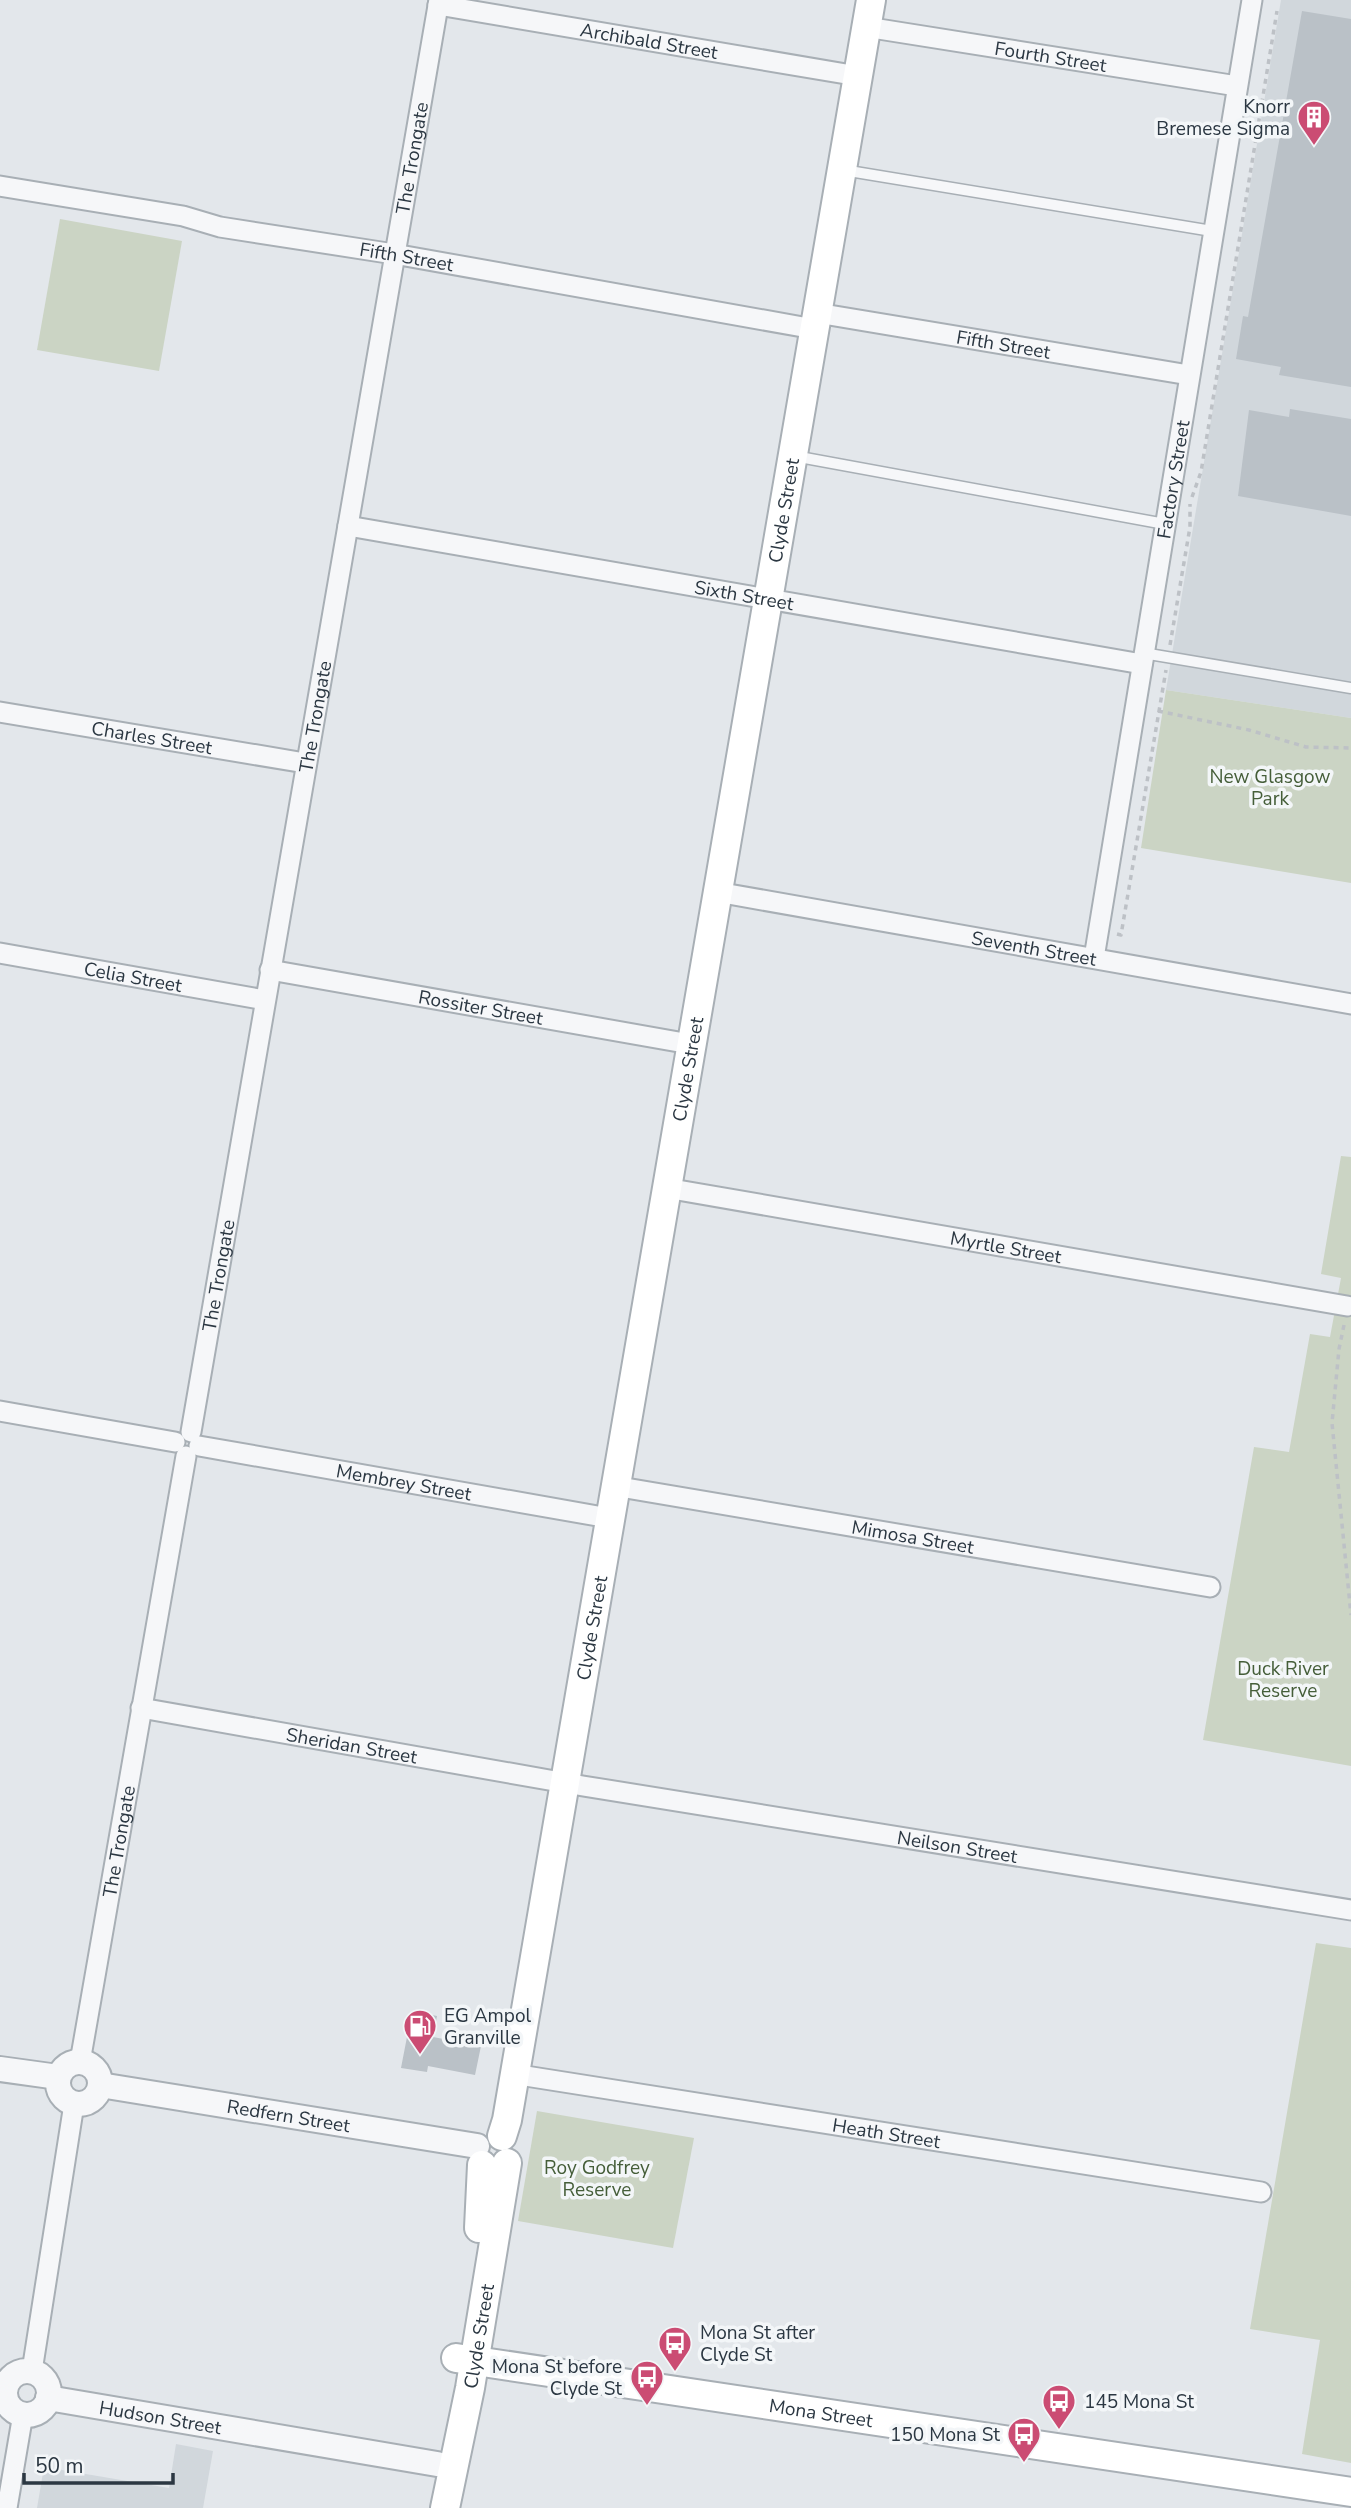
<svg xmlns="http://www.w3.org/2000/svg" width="1351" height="2508" viewBox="0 0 1351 2508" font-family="'Nunito Sans',sans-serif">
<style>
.built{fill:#d1d7dc}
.green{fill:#cbd4c4}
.building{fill:#bac1c7}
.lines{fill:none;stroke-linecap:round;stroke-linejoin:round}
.service-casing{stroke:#a8afb5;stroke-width:13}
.minor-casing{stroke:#a8afb5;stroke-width:23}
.tertiary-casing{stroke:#a8afb5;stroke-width:28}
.secondary-casing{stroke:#a8afb5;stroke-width:32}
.path{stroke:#bdc1c6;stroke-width:3.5;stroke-dasharray:5 5;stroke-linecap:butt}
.service{stroke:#f6f7f9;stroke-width:10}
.minor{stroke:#f6f7f9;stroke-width:19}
.tertiary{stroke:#f6f7f9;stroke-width:24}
.secondary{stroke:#fff;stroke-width:28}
.labels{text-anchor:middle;stroke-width:7;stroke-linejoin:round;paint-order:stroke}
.street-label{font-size:19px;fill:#2b3742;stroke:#f3f6f8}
.poi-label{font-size:19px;fill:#2b3742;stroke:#f3f6f8;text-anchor:end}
.park-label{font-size:19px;fill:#455e39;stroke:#f3f6f8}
</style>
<rect width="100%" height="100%" fill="#e3e7eb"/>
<g class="built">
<polygon points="1281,0 1351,0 1351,718 1166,690"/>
<polygon points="176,2444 213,2451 203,2508 37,2508 44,2467 169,2488"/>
</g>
<g class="green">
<polygon points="60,219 182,241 159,371 37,350"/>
<polygon points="1166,690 1351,718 1351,883 1141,848"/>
<polygon points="1341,1156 1351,1157 1351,1766 1203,1740 1254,1447 1289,1452 1310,1334 1330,1337 1341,1278 1321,1274"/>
<polygon points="1316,1943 1351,1948 1351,2463 1302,2454 1320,2340 1250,2329"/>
<polygon points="537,2111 694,2138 673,2248 518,2221"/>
</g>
<g class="building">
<polygon points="1302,11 1351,19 1351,387 1279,375 1281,367 1236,359 1243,316 1248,317"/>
<polygon points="1290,409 1351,419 1351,516 1238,496 1249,410 1289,417"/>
<polygon points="412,2011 437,2016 433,2037 481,2046 475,2075 428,2066 427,2072 401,2068"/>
</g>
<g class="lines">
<defs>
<g id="service">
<polyline points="843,170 1212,231"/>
<polyline points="794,456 1165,524"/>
<polyline points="1143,653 1351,688"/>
</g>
<g id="minor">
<path id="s1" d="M 438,5 L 858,76"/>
<path id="s2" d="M 866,27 L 1237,86"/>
<path id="s3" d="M 0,186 L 183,216 L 220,227 L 394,254 L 814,329"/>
<path id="s4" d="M 817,313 L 1189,375"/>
<path id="s5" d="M 348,526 L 1142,664"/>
<path id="s6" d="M 0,712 L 305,763"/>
<path id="s7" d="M 717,892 L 1351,1004"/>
<path id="s8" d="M 0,953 L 265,1000"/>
<path id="s9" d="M 1094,958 L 1252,0"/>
<path id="s10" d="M 270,970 L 690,1044"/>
<path id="s11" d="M 666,1188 L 1347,1306"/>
<polyline points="0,1411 175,1442"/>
<path id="s12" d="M 191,1432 L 439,0"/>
<path id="s13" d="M 199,1446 L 609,1518"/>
<path id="s14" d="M 614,1486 L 1210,1587"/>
<path id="s15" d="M 141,1708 L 583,1786 L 1351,1910"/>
<path id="s16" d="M 80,2062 L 186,1456"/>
<path id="s17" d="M 513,2074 L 1261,2192"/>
<polyline points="32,2371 74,2104"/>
<polyline points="7,2508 23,2414"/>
</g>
<g id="tertiary">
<circle cx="79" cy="2083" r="21"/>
<polyline points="0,2069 58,2077"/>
<path id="s18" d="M 100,2085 L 477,2146"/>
<circle cx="27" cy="2393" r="22"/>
<path id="s19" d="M 48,2398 L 437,2464"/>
</g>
<g id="secondary">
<path id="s20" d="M 502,2136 L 507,2120 L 871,0"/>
<polyline points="479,2228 482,2165"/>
<path id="s21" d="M 456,2358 L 1351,2492"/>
<path id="s22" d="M 445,2508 L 470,2388 L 507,2163"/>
</g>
</defs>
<use href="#service" class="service-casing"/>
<use href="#minor" class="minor-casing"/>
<use href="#tertiary" class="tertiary-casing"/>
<use href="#secondary" class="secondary-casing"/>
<g class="path">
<polyline points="1192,497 1201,472 1277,11"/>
<polyline points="1170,645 1190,527 1190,504"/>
<polyline points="1158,711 1249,730 1306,747 1351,748"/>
<polyline points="1117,934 1121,935 1166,670"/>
<polyline points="1344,1325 1339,1349 1332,1423 1351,1615"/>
</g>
<use href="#service" class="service"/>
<use href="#minor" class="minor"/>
<use href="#tertiary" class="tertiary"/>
<use href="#secondary" class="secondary"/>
</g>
<defs>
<symbol id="building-pin" viewBox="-11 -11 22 30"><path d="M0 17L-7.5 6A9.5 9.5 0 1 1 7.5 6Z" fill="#cb4c73" stroke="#f3f6f8"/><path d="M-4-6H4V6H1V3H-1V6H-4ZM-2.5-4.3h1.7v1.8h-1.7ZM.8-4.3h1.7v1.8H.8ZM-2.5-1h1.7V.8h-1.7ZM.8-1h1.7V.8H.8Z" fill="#fff"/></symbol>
<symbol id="fuel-pin" viewBox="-11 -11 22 30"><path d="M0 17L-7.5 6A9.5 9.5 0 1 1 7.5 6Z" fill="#cb4c73" stroke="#f3f6f8"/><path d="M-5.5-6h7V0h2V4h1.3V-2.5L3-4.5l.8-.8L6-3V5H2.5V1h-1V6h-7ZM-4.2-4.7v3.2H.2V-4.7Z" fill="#fff"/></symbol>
<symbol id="bus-pin" viewBox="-11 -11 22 30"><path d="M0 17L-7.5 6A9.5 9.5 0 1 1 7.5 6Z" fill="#cb4c73" stroke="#f3f6f8"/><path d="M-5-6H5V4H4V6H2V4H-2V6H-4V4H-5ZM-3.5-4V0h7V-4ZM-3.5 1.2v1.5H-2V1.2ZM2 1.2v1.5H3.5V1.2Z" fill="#fff"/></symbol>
</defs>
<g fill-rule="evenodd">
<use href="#building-pin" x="1295" y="98" width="38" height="52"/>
<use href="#fuel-pin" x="401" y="2007" width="38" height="52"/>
<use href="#bus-pin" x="656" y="2324" width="38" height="52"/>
<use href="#bus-pin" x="628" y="2358" width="38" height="52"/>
<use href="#bus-pin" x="1040" y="2382" width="38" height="52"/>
<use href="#bus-pin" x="1005" y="2415" width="38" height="52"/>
</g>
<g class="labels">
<g class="street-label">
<text dy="7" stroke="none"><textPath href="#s1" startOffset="214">Archibald Street</textPath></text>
<text dy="7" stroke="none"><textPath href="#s2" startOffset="187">Fourth Street</textPath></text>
<text dy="7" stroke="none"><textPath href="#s12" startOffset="1293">The Trongate</textPath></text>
<text dy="7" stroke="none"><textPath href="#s3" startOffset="413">Fifth Street</textPath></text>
<text dy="7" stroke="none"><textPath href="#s4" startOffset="189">Fifth Street</textPath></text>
<text dy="7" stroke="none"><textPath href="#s9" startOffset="485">Factory Street</textPath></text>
<text dy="7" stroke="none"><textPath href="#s20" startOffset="1650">Clyde Street</textPath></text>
<text dy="7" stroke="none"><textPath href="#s5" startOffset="402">Sixth Street</textPath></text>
<text dy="7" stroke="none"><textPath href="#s12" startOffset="726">The Trongate</textPath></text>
<text dy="7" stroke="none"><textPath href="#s6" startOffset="154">Charles Street</textPath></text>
<text dy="7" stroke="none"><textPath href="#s7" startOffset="322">Seventh Street</textPath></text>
<text dy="7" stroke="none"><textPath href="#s8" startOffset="135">Celia Street</textPath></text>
<text dy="7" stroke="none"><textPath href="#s10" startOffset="214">Rossiter Street</textPath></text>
<text dy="7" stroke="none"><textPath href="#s20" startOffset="1083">Clyde Street</textPath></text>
<text dy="7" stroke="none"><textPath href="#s11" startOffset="345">Myrtle Street</textPath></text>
<text dy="7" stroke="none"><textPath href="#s12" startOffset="159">The Trongate</textPath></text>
<text dy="7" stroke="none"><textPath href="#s13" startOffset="208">Membrey Street</textPath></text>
<text dy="7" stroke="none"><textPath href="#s14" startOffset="303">Mimosa Street</textPath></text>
<text dy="7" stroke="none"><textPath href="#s20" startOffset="516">Clyde Street</textPath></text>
<text dy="7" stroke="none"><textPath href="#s15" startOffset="214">Sheridan Street</textPath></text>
<text dy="7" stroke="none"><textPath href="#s16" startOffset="224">The Trongate</textPath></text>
<text dy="7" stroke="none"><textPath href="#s15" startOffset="828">Neilson Street</textPath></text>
<text dy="7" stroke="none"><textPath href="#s18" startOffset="191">Redfern Street</textPath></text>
<text dy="7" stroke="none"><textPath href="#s17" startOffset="378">Heath Street</textPath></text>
<text dy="7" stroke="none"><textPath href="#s22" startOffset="175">Clyde Street</textPath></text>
<text dy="7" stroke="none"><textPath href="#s21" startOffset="369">Mona Street</textPath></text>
<text dy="7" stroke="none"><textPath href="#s19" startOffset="114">Hudson Street</textPath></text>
</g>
<g class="poi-label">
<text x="1290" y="113">Knorr<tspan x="1290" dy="22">Bremese Sigma</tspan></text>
<text x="444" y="2022" text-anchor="start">EG Ampol<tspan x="444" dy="22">Granville</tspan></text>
<text x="700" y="2339" text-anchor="start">Mona St after<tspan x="700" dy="22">Clyde St</tspan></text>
<text x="622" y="2373">Mona St before<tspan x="622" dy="22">Clyde St</tspan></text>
<text x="1084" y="2408" text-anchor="start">145 Mona St</text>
<text x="1000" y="2441">150 Mona St</text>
</g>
<g class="park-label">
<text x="1270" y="783">New Glasgow<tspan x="1270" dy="22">Park</tspan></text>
<text x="1283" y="1675">Duck River<tspan x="1283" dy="22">Reserve</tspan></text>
<text x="597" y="2174">Roy Godfrey<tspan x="597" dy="22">Reserve</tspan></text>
</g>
</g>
<path d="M24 2473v10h149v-10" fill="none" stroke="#2b3742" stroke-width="3.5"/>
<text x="35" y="2473" font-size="21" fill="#2b3742" stroke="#f3f6f8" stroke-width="5" paint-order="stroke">50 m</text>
</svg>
